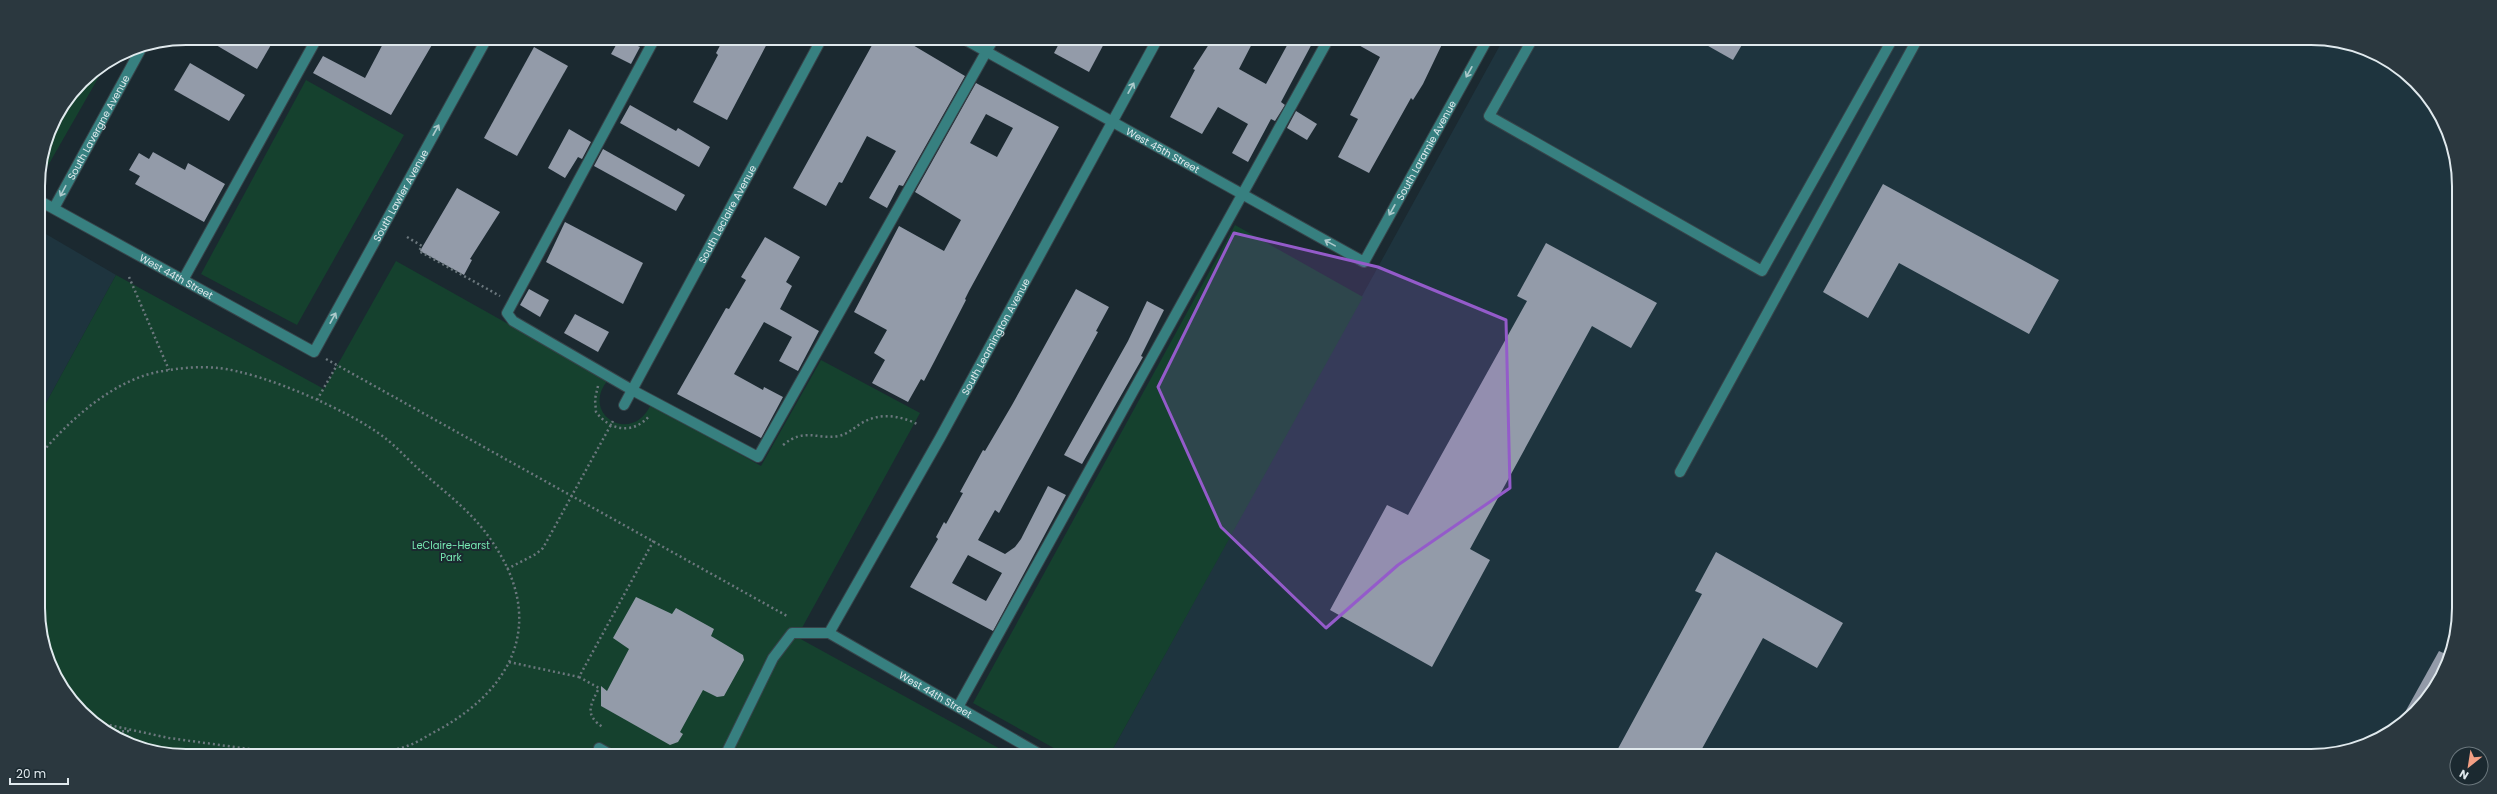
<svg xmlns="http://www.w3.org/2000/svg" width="2497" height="794" viewBox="0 0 2497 794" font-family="Poppins,sans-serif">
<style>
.built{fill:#1e343e}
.green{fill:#15412e}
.building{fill:#939ba9;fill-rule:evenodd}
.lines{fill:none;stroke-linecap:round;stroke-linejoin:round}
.minor-casing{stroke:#37444a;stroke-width:12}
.path{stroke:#6b777d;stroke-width:2.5;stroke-dasharray:2 3;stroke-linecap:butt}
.minor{stroke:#378080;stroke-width:10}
.oneway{stroke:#adcacc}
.marked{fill:#945bca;fill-opacity:0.2;stroke:#945bca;stroke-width:3;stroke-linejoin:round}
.labels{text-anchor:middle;stroke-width:4;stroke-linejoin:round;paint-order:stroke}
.street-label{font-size:10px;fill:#e0e9ed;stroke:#1b2930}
.park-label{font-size:10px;fill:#77e9b3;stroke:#1b2930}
.rim{fill:none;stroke:#e0e9ed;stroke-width:2}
</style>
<rect width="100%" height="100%" fill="#1b2930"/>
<g class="built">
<polygon points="1504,38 2311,38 2350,43 2385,58 2422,88 2444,121 2456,157 2454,647 2434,691 2401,725 2359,748 2321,756 1109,756"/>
<polygon points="39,230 116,275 40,414"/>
</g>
<g class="green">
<polygon points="105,66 38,183 49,129 81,81"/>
<polygon points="306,80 404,135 297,325 201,274"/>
<polygon points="1235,225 1363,297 1109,756 1068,756 973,703"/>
<path d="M 396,261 L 608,380 C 579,415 633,446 651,404 L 761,466 L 821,360 L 920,413 L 797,637 L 1013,756 L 186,756 L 147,751 L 112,736 L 75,706 L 53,674 L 41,637 L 40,414 L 116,275 L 324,389 Z"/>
</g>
<g class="building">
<polygon points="204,38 263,38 272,43 257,69"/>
<polygon points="386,38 436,38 391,115 313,73 323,56 365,78"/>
<polygon points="620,38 640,47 631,64 611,54"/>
<polygon points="724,38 770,38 727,120 693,102 718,55 716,53"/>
<polygon points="876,38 901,38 965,76 903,186 899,185 887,208 869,198 896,151 867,136 842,183 839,182 826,206 793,188"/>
<polygon points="1062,38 1107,38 1089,72 1054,53"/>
<polygon points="1213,38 1255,38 1239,69 1266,84 1291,38 1315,38 1281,102 1285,105 1275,121 1271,119 1248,162 1232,153 1248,124 1218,107 1202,134 1170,117 1195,70 1193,69"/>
<polygon points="1346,38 1445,38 1423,84 1413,100 1411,98 1369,173 1338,157 1358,119 1350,115 1380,57"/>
<polygon points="1694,38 1746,38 1733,60"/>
<polygon points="534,47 568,66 517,156 484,138"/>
<polygon points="190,63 245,95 229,121 174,90"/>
<path d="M 976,83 L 1059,127 L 969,291 L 965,299 L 966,300 L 934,362 L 924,381 L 921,379 L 908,402 L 872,383 L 885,360 L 874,353 L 887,330 L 854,312 L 899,226 L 944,251 L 961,220 L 915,192 ZM 986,114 L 1013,128 L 997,157 L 970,143 Z"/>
<polygon points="630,105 676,131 678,128 710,147 699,167 620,123"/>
<polygon points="1296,111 1317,124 1307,140 1287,128"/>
<polygon points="569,129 591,142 582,159 578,157 565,178 548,168"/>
<polygon points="603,149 685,195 676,211 594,166"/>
<polygon points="153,152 185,170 188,163 225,184 204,222 135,184 140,176 129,170 139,153 149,159"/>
<polygon points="1883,184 2059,280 2029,334 1899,263 1868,318 1823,292"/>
<polygon points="457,188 500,212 470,259 472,260 464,275 420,251"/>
<polygon points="565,222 643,263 623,304 546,262"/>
<polygon points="765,237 800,257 786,282 792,286 780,309 819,331 798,371 779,361 792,337 764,322 734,374 763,390 764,387 783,397 761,438 677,394 726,308 729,309 746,280 741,277"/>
<polygon points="1546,243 1657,303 1631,348 1592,326 1470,549 1490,560 1432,667 1330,610 1387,505 1408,515 1527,301 1517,296"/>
<polygon points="529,289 549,300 540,317 520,305"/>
<path d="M 1076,289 L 1109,307 L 1096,331 L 1098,332 L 999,513 L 995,510 L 978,540 L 1005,554 L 1015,547 L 1021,539 L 1048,486 L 1066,495 L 993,631 L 910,587 L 938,539 L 936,537 L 944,522 L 946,524 L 963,493 L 960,492 L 983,450 L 985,451 L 1012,405 ZM 968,555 L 1002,573 L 986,601 L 952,583 Z"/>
<polygon points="1147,301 1164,310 1141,356 1143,357 1082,464 1064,455 1128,341"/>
<polygon points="575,314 609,332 598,352 564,333"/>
<polygon points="1716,552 1843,623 1817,668 1763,638 1698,756 1614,756 1702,594 1695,591"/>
<polygon points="636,597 672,614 676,608 714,629 711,636 743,655 744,660 724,696 717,697 703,690 680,732 683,734 678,742 670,745 601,706 601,686 607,691 629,649 613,638"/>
<polygon points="2439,651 2450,656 2434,690 2409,717 2404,714"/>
</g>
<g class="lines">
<defs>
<g id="minor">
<polyline points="655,38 507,313 513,321 632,390 758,457 994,38"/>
<path id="s1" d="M 962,38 L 1364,262 L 1488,38"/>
<polyline points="1533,38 1489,116 1762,271 1893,38"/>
<path id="s2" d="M 38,200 L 314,352 L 487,38"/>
<path id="s3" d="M 54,208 L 142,47"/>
<polyline points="183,280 317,38"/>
<path id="s4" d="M 624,405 L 822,38"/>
<polyline points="1680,472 1918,38"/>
<path id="s5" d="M 829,633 L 940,438 L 1158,38"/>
<path id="s6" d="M 829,633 L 1043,756"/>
<polyline points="958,707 1329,38"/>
<polyline points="599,748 613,756"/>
<polyline points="725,756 773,658 792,633 829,633"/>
</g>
</defs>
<use href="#minor" class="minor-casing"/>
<g class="path">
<polyline points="407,237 422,246 419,251 500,296"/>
<polyline points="129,277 169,370"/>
<polyline points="326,359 787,616"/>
<path d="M 598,386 L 595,399 L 596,412 C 610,431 634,435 650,415"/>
<polyline points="317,400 337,365"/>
<path d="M 783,445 C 805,427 817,440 839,436 C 847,434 853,429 860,424 C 879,412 900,415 919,425"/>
<path d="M 40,455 C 70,419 116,378 163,371 C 180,368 201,366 218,368 C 261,372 351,411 385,438 C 398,448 409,461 422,472 C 446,493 473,513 491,540 C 545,617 518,685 440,729 C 430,734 420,741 410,745 C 397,750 382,752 369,756"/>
<polyline points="507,569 536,554 543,548 613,421"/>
<polyline points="509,662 579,677 654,540"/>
<path d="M 579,677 L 599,688 C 590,706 584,715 604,728"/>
<polyline points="95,722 169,738 300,756"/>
<polyline points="107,732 132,731"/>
</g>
<use href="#minor" class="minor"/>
</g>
<defs><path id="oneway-shaft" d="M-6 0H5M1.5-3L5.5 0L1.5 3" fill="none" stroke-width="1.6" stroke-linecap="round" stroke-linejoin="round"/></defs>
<g class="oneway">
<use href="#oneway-shaft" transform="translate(1469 72) rotate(119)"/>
<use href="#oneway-shaft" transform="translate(1131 88) rotate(-61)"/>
<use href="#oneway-shaft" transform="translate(436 130) rotate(-61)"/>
<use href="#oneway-shaft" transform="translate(63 191) rotate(118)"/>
<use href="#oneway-shaft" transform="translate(1392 210) rotate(119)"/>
<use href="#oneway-shaft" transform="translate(1330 243) rotate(-151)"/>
<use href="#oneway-shaft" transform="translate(333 318) rotate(-61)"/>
</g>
<path class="marked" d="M 1234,233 L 1378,267 L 1506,320 L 1510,488 L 1398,565 L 1326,628 L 1221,527 L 1158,387 Z"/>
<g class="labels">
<g class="street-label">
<text dy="4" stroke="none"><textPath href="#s3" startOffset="92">South Lavergne Avenue</textPath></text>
<text dy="4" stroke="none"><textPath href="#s1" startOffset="230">West 45th Street</textPath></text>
<text dy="4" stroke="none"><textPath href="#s1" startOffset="588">South Laramie Avenue</textPath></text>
<text dy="4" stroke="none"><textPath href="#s2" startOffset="494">South Lawler Avenue</textPath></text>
<text dy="4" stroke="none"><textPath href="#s4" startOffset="217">South Leclaire Avenue</textPath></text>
<text dy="4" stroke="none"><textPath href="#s2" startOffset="158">West 44th Street</textPath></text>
<text dy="4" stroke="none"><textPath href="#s5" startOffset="340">South Leamington Avenue</textPath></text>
<text dy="4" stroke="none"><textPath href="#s6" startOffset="123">West 44th Street</textPath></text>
</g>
<g class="park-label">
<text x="451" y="549">LeClaire-Hearst<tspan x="451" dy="12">Park</tspan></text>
</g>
</g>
<path d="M0 0H2497V794H0ZM186 45H2311A141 141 0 0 1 2452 186V608A141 141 0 0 1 2311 749H186A141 141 0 0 1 45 608V186A141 141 0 0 1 186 45Z" fill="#2b383f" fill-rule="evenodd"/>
<path class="rim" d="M186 45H2311A141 141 0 0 1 2452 186V608A141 141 0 0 1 2311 749H186A141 141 0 0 1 45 608V186A141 141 0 0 1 186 45Z"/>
<g transform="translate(2469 766) rotate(210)"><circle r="19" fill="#1b2930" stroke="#6a767c"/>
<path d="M0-3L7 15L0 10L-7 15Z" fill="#f39f84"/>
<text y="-6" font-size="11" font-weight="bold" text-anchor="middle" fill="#e0e9ed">N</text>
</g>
<path d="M10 778v6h58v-6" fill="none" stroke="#e0e9ed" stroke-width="2"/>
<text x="16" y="778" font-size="12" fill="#e0e9ed" stroke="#1b2930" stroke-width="3" paint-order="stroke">20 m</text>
</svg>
